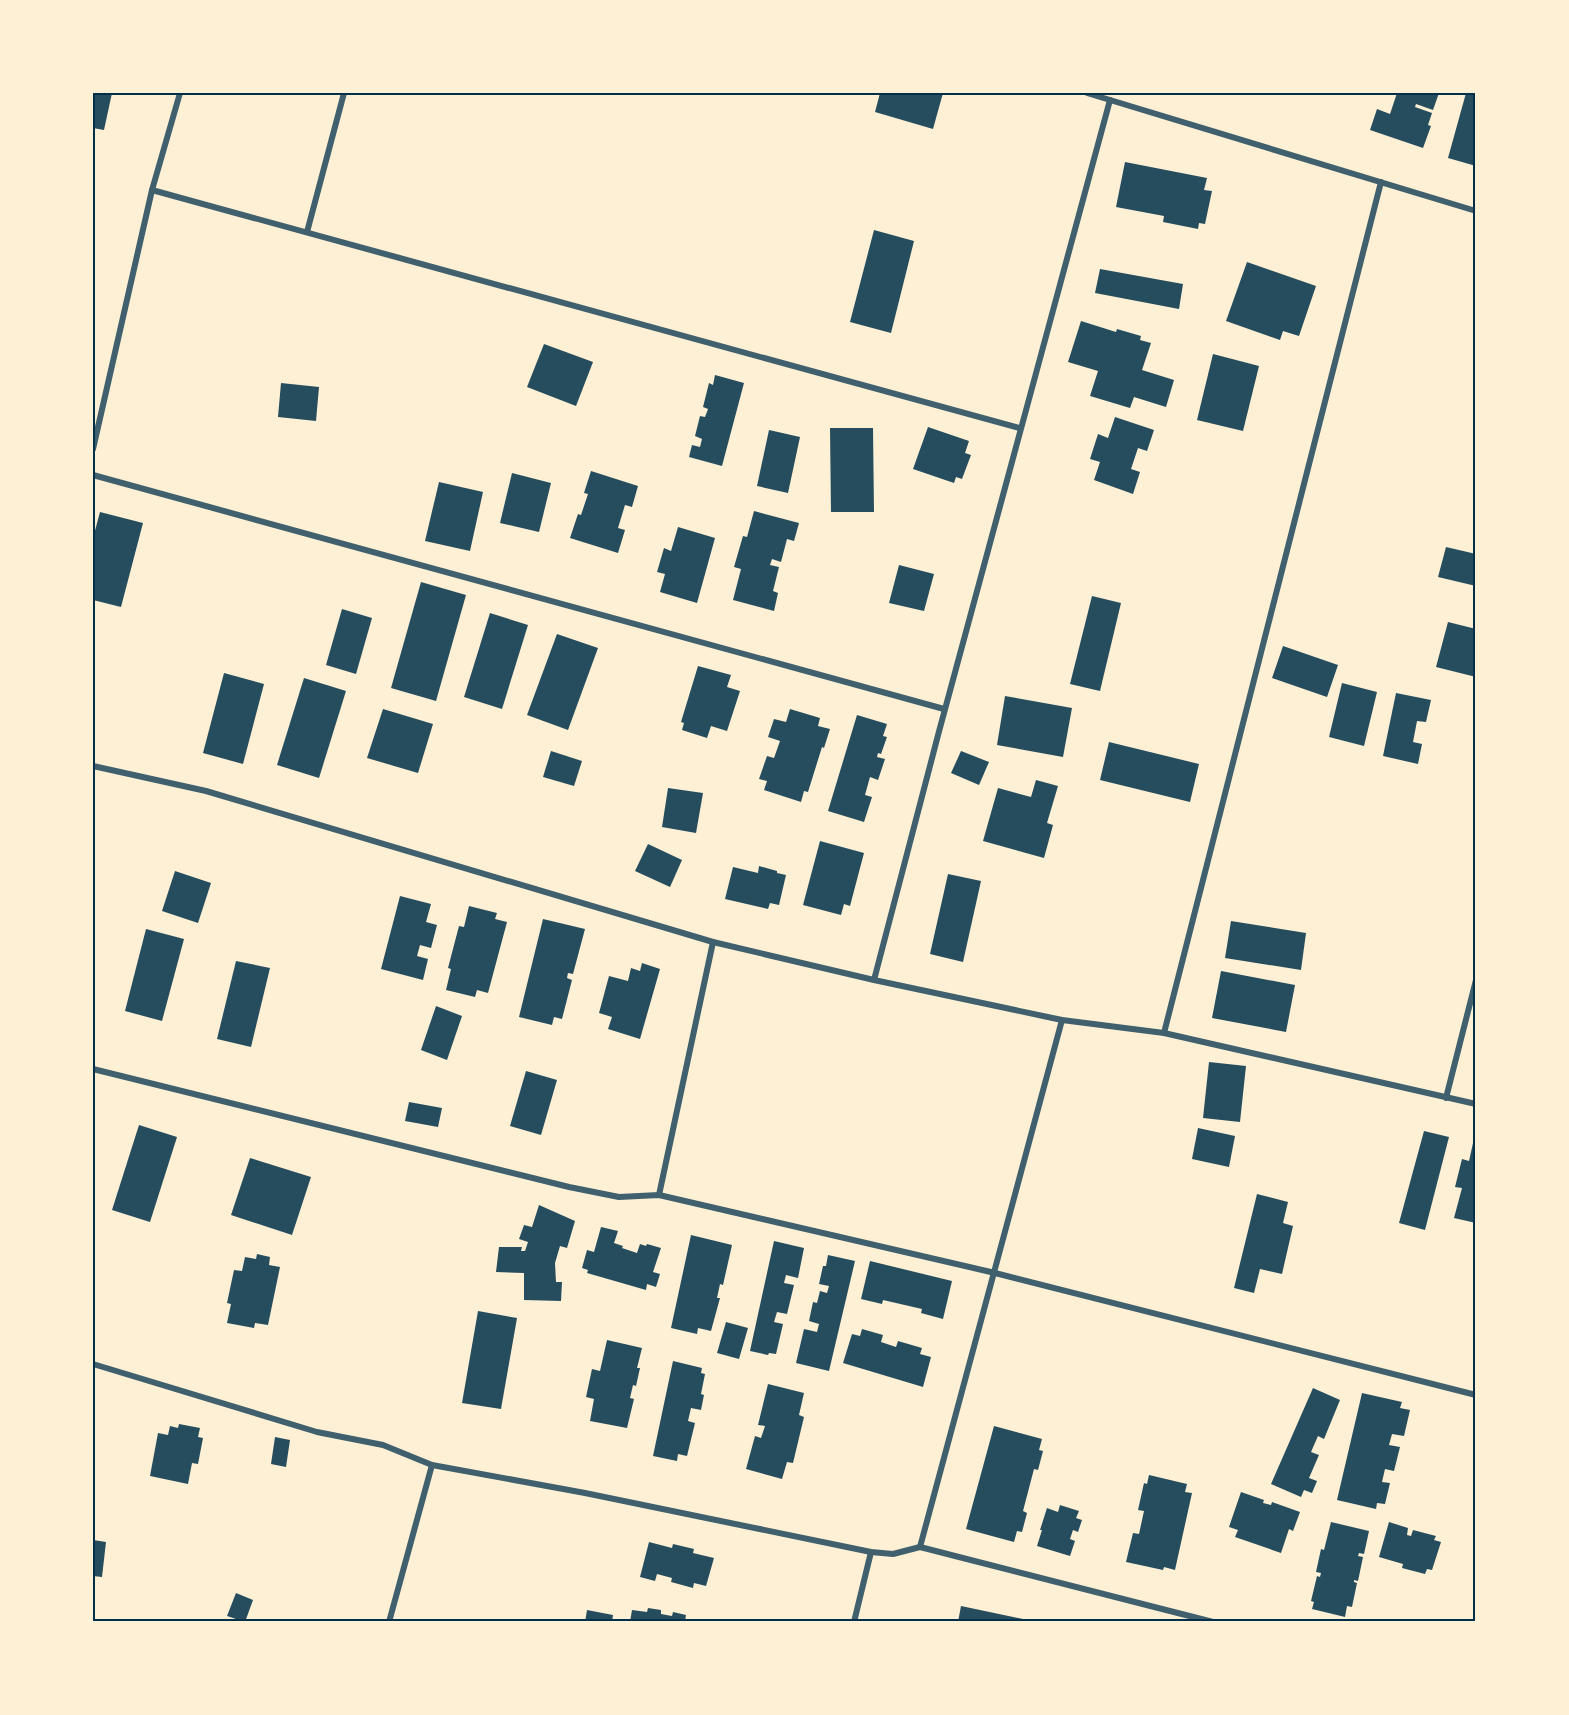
<svg xmlns="http://www.w3.org/2000/svg" width="1569" height="1715" viewBox="0 0 1569 1715" font-family="Inter,sans-serif">
<style>
.building{fill:#264d5e}
.lines{fill:none;stroke-linecap:round;stroke-linejoin:round}
.minor{stroke:#3f606c;stroke-width:6}
.neatline{fill:none;stroke:#003049;stroke-width:2}
</style>
<rect width="100%" height="100%" fill="#fdf0d5"/>
<g class="building">
<polygon points="93,93 112,93 104,130 93,128"/>
<polygon points="880,93 943,93 933,129 875,112"/>
<polygon points="1397,93 1439,93 1433,110 1416,104 1415,107 1432,113 1428,125 1431,126 1423,148 1370,130 1377,109 1390,114"/>
<polygon points="1466,93 1476,93 1476,166 1448,158"/>
<polygon points="1125,162 1207,178 1204,190 1212,191 1205,224 1199,223 1198,229 1163,222 1164,216 1116,207"/>
<polygon points="874,230 914,241 891,333 850,322"/>
<polygon points="1247,262 1316,286 1299,336 1283,331 1280,340 1226,321"/>
<polygon points="1100,269 1183,284 1179,309 1095,293"/>
<polygon points="1081,321 1116,332 1117,329 1141,336 1140,340 1151,343 1142,370 1174,380 1166,407 1134,397 1130,408 1090,396 1098,371 1068,362"/>
<polygon points="544,344 593,362 576,406 527,387"/>
<polygon points="1213,354 1259,366 1243,431 1197,420"/>
<polygon points="715,375 744,383 722,466 689,457 692,445 700,447 702,439 695,436 700,416 705,417 708,409 703,407 709,383 713,385"/>
<polygon points="281,383 319,387 316,421 278,417"/>
<polygon points="1115,417 1154,430 1147,451 1138,448 1131,469 1140,472 1133,494 1094,480 1100,462 1090,459 1098,434 1108,438"/>
<polygon points="928,427 969,441 965,453 971,455 962,479 956,477 954,483 913,469"/>
<polygon points="830,428 873,428 874,512 831,512"/>
<polygon points="769,430 800,437 788,493 757,486"/>
<polygon points="591,471 638,486 632,507 625,505 618,528 625,530 618,553 570,538 578,514 581,515 588,494 584,493"/>
<polygon points="512,473 551,483 539,532 500,523"/>
<polygon points="439,482 483,492 470,551 425,541"/>
<polygon points="754,511 799,523 794,541 787,539 781,562 772,559 770,565 779,567 773,591 778,593 774,611 733,600 741,569 734,567 743,536 747,537"/>
<polygon points="100,512 143,523 121,607 93,600 93,538"/>
<polygon points="678,527 715,538 697,603 660,592 665,574 657,572 664,548 671,551"/>
<polygon points="1446,547 1476,554 1476,586 1438,577"/>
<polygon points="899,565 934,574 924,611 889,603"/>
<polygon points="421,582 466,595 436,701 391,688"/>
<polygon points="1092,596 1121,603 1100,691 1070,684"/>
<polygon points="342,609 372,618 356,674 326,665"/>
<polygon points="490,613 528,625 502,709 464,697"/>
<polygon points="1448,622 1476,629 1476,677 1436,667"/>
<polygon points="557,634 598,648 568,730 527,715"/>
<polygon points="1283,646 1338,665 1327,697 1272,678"/>
<polygon points="698,666 731,675 727,687 740,691 727,731 711,726 707,738 682,730 684,723 681,722"/>
<polygon points="224,673 264,684 243,764 203,753"/>
<polygon points="304,678 346,691 319,778 277,765"/>
<polygon points="1342,683 1377,692 1364,746 1329,737"/>
<polygon points="1396,693 1431,700 1426,722 1417,721 1413,742 1422,744 1418,764 1383,756"/>
<polygon points="1005,696 1072,708 1063,757 997,745"/>
<polygon points="383,709 433,724 418,773 367,758"/>
<polygon points="790,709 820,718 818,726 830,729 824,748 822,747 808,792 804,791 801,802 764,790 767,781 759,779 767,756 774,758 780,741 768,737 774,719 786,722"/>
<polygon points="857,715 887,724 883,736 887,737 881,754 878,753 877,757 885,759 878,780 870,777 865,795 872,797 864,822 828,811"/>
<polygon points="1109,742 1199,764 1190,802 1100,780"/>
<polygon points="551,751 582,761 574,786 543,777"/>
<polygon points="961,751 989,762 979,785 951,773"/>
<polygon points="1036,780 1058,786 1047,823 1053,825 1044,858 983,841 998,788 1031,797"/>
<polygon points="668,788 703,793 696,833 662,827"/>
<polygon points="820,841 864,853 850,906 844,904 841,915 803,905"/>
<polygon points="648,844 682,860 670,887 635,871"/>
<polygon points="759,866 777,871 777,873 786,875 779,905 770,903 768,909 725,899 733,867 758,873"/>
<polygon points="175,871 211,883 198,923 162,911"/>
<polygon points="948,874 981,881 963,962 930,954"/>
<polygon points="400,896 431,904 426,922 437,925 431,948 420,945 417,956 428,959 423,980 381,969"/>
<polygon points="469,906 497,913 495,919 507,922 488,993 477,990 475,997 446,990 451,969 448,968 459,926 464,927"/>
<polygon points="543,919 585,929 573,974 568,973 567,978 572,980 562,1019 554,1017 552,1025 519,1017"/>
<polygon points="1231,921 1306,933 1301,970 1225,958"/>
<polygon points="146,929 184,939 162,1021 125,1011"/>
<polygon points="236,961 270,968 251,1047 217,1039"/>
<polygon points="642,963 660,969 640,1039 608,1029 612,1017 599,1013 609,976 628,981 631,968 640,971"/>
<polygon points="1221,971 1295,985 1286,1032 1212,1018"/>
<polygon points="436,1006 462,1016 447,1060 421,1050"/>
<polygon points="1209,1062 1246,1066 1240,1122 1203,1118"/>
<polygon points="526,1071 557,1080 541,1135 510,1126"/>
<polygon points="409,1102 442,1108 438,1127 405,1121"/>
<polygon points="139,1125 177,1137 150,1222 112,1210"/>
<polygon points="1198,1128 1235,1136 1229,1167 1192,1159"/>
<polygon points="1424,1131 1449,1137 1425,1230 1399,1223"/>
<polygon points="1475,1134 1476,1134 1476,1223 1454,1218 1462,1188 1455,1187 1462,1159 1469,1161"/>
<polygon points="250,1158 311,1177 292,1235 231,1215"/>
<polygon points="1257,1194 1288,1202 1283,1223 1293,1226 1282,1274 1260,1269 1254,1293 1234,1288"/>
<polygon points="539,1205 575,1221 567,1248 560,1246 555,1263 556,1282 562,1282 561,1301 524,1300 524,1273 496,1272 499,1247 522,1247 521,1251 525,1251 528,1242 519,1239 524,1225 532,1227"/>
<polygon points="601,1227 618,1231 614,1243 623,1246 622,1248 637,1253 640,1244 646,1246 647,1244 661,1248 653,1272 660,1274 656,1287 647,1284 646,1290 587,1273 588,1270 582,1268 587,1250 594,1252"/>
<polygon points="691,1235 732,1245 723,1285 720,1284 717,1298 720,1298 711,1331 698,1328 697,1334 671,1328"/>
<polygon points="774,1241 804,1248 798,1278 786,1275 784,1283 794,1285 787,1314 777,1312 774,1322 783,1324 776,1354 769,1353 768,1355 750,1351"/>
<polygon points="257,1254 270,1257 269,1265 280,1267 268,1325 255,1323 254,1328 227,1323 231,1304 227,1303 234,1270 242,1271 245,1257 256,1259"/>
<polygon points="828,1255 855,1261 829,1371 796,1363 804,1329 817,1332 819,1324 809,1321 813,1302 817,1303 820,1291 827,1293 829,1286 819,1284 823,1266 826,1266"/>
<polygon points="870,1261 952,1281 943,1319 921,1313 922,1309 883,1300 882,1304 861,1299"/>
<polygon points="478,1311 517,1318 501,1409 462,1403"/>
<polygon points="726,1322 748,1328 739,1359 717,1353"/>
<polygon points="862,1329 883,1335 881,1342 896,1347 898,1341 922,1348 920,1354 931,1357 923,1387 843,1363 852,1334 860,1336"/>
<polygon points="607,1340 642,1348 637,1368 640,1368 636,1386 633,1385 630,1398 634,1399 627,1428 590,1421 594,1399 586,1397 592,1369 600,1371"/>
<polygon points="673,1361 702,1368 701,1373 705,1374 701,1394 704,1395 701,1410 691,1408 688,1421 695,1423 687,1456 678,1454 677,1461 653,1456"/>
<polygon points="768,1384 804,1393 799,1415 804,1417 793,1463 787,1462 782,1479 746,1469 755,1436 761,1438 765,1426 758,1425"/>
<polygon points="1313,1388 1340,1400 1324,1439 1318,1436 1311,1452 1319,1455 1309,1478 1317,1481 1312,1493 1304,1490 1301,1497 1271,1484"/>
<polygon points="1362,1393 1402,1402 1400,1408 1410,1410 1404,1436 1392,1434 1389,1445 1400,1447 1394,1471 1385,1469 1382,1482 1390,1483 1385,1504 1377,1503 1376,1509 1337,1500"/>
<polygon points="179,1424 200,1428 198,1437 203,1438 198,1464 192,1463 188,1484 150,1476 158,1433 168,1435 170,1426 178,1428"/>
<polygon points="994,1426 1042,1439 1039,1450 1043,1451 1038,1470 1034,1469 1023,1511 1027,1513 1022,1532 1017,1531 1014,1542 966,1529"/>
<polygon points="275,1437 290,1440 286,1467 271,1464"/>
<polygon points="1149,1475 1187,1484 1185,1492 1192,1493 1175,1570 1164,1567 1163,1570 1126,1562 1133,1533 1139,1534 1144,1511 1138,1510 1144,1483 1147,1484"/>
<polygon points="1241,1492 1264,1500 1263,1503 1271,1505 1272,1502 1300,1512 1293,1531 1289,1529 1281,1553 1235,1537 1238,1530 1229,1527"/>
<polygon points="1060,1505 1079,1511 1076,1518 1082,1520 1078,1532 1073,1530 1070,1539 1075,1541 1070,1556 1037,1546 1042,1530 1040,1530 1047,1508 1058,1512"/>
<polygon points="1331,1522 1369,1531 1364,1554 1359,1553 1358,1556 1363,1557 1358,1581 1354,1580 1354,1582 1357,1583 1352,1607 1347,1606 1345,1617 1312,1609 1314,1602 1311,1601 1317,1576 1320,1577 1321,1573 1316,1572 1321,1549 1324,1550"/>
<polygon points="1389,1522 1408,1528 1407,1535 1411,1536 1413,1530 1436,1536 1434,1540 1441,1542 1432,1570 1427,1569 1425,1574 1402,1568 1403,1564 1379,1557"/>
<polygon points="93,1540 106,1542 102,1577 93,1576"/>
<polygon points="649,1542 672,1548 673,1544 694,1549 693,1553 714,1558 706,1586 694,1583 693,1588 671,1582 672,1578 657,1574 655,1581 640,1577"/>
<polygon points="236,1593 253,1600 245,1622 227,1616"/>
<polygon points="961,1606 1032,1621 1032,1622 958,1622"/>
<polygon points="648,1608 661,1610 661,1614 672,1616 673,1612 686,1615 685,1622 630,1622 632,1610 647,1612"/>
<polygon points="587,1610 613,1615 612,1622 585,1622"/>
</g>
<g class="lines">
<g class="minor">
<polyline points="1087,93 1476,211"/>
<polyline points="152,190 1019,428"/>
<polyline points="307,232 344,93"/>
<polyline points="93,449 152,190 180,93"/>
<polyline points="93,475 944,709"/>
<polyline points="93,766 206,791 713,942 874,980 1062,1020 1164,1033 1476,1104"/>
<path d="M 874,980 C 950,686 1029,393 1110,100"/>
<polyline points="1164,1033 1381,182"/>
<polyline points="93,1069 569,1187 619,1197 659,1195 995,1273 1476,1395"/>
<polyline points="1446,1098 1476,980"/>
<polyline points="659,1195 713,942"/>
<polyline points="93,1364 317,1432 383,1445 432,1465"/>
<polyline points="920,1547 1062,1020"/>
<polyline points="389,1622 432,1465 585,1493 871,1552 893,1554 920,1547 1213,1622"/>
<polyline points="854,1622 871,1552"/>
</g>
</g>
<rect width="1569" height="1715" fill="none" stroke="#fdf0d5" stroke-width="189"/>
<rect x="94" y="94" width="1380" height="1526" class="neatline"/>
</svg>
